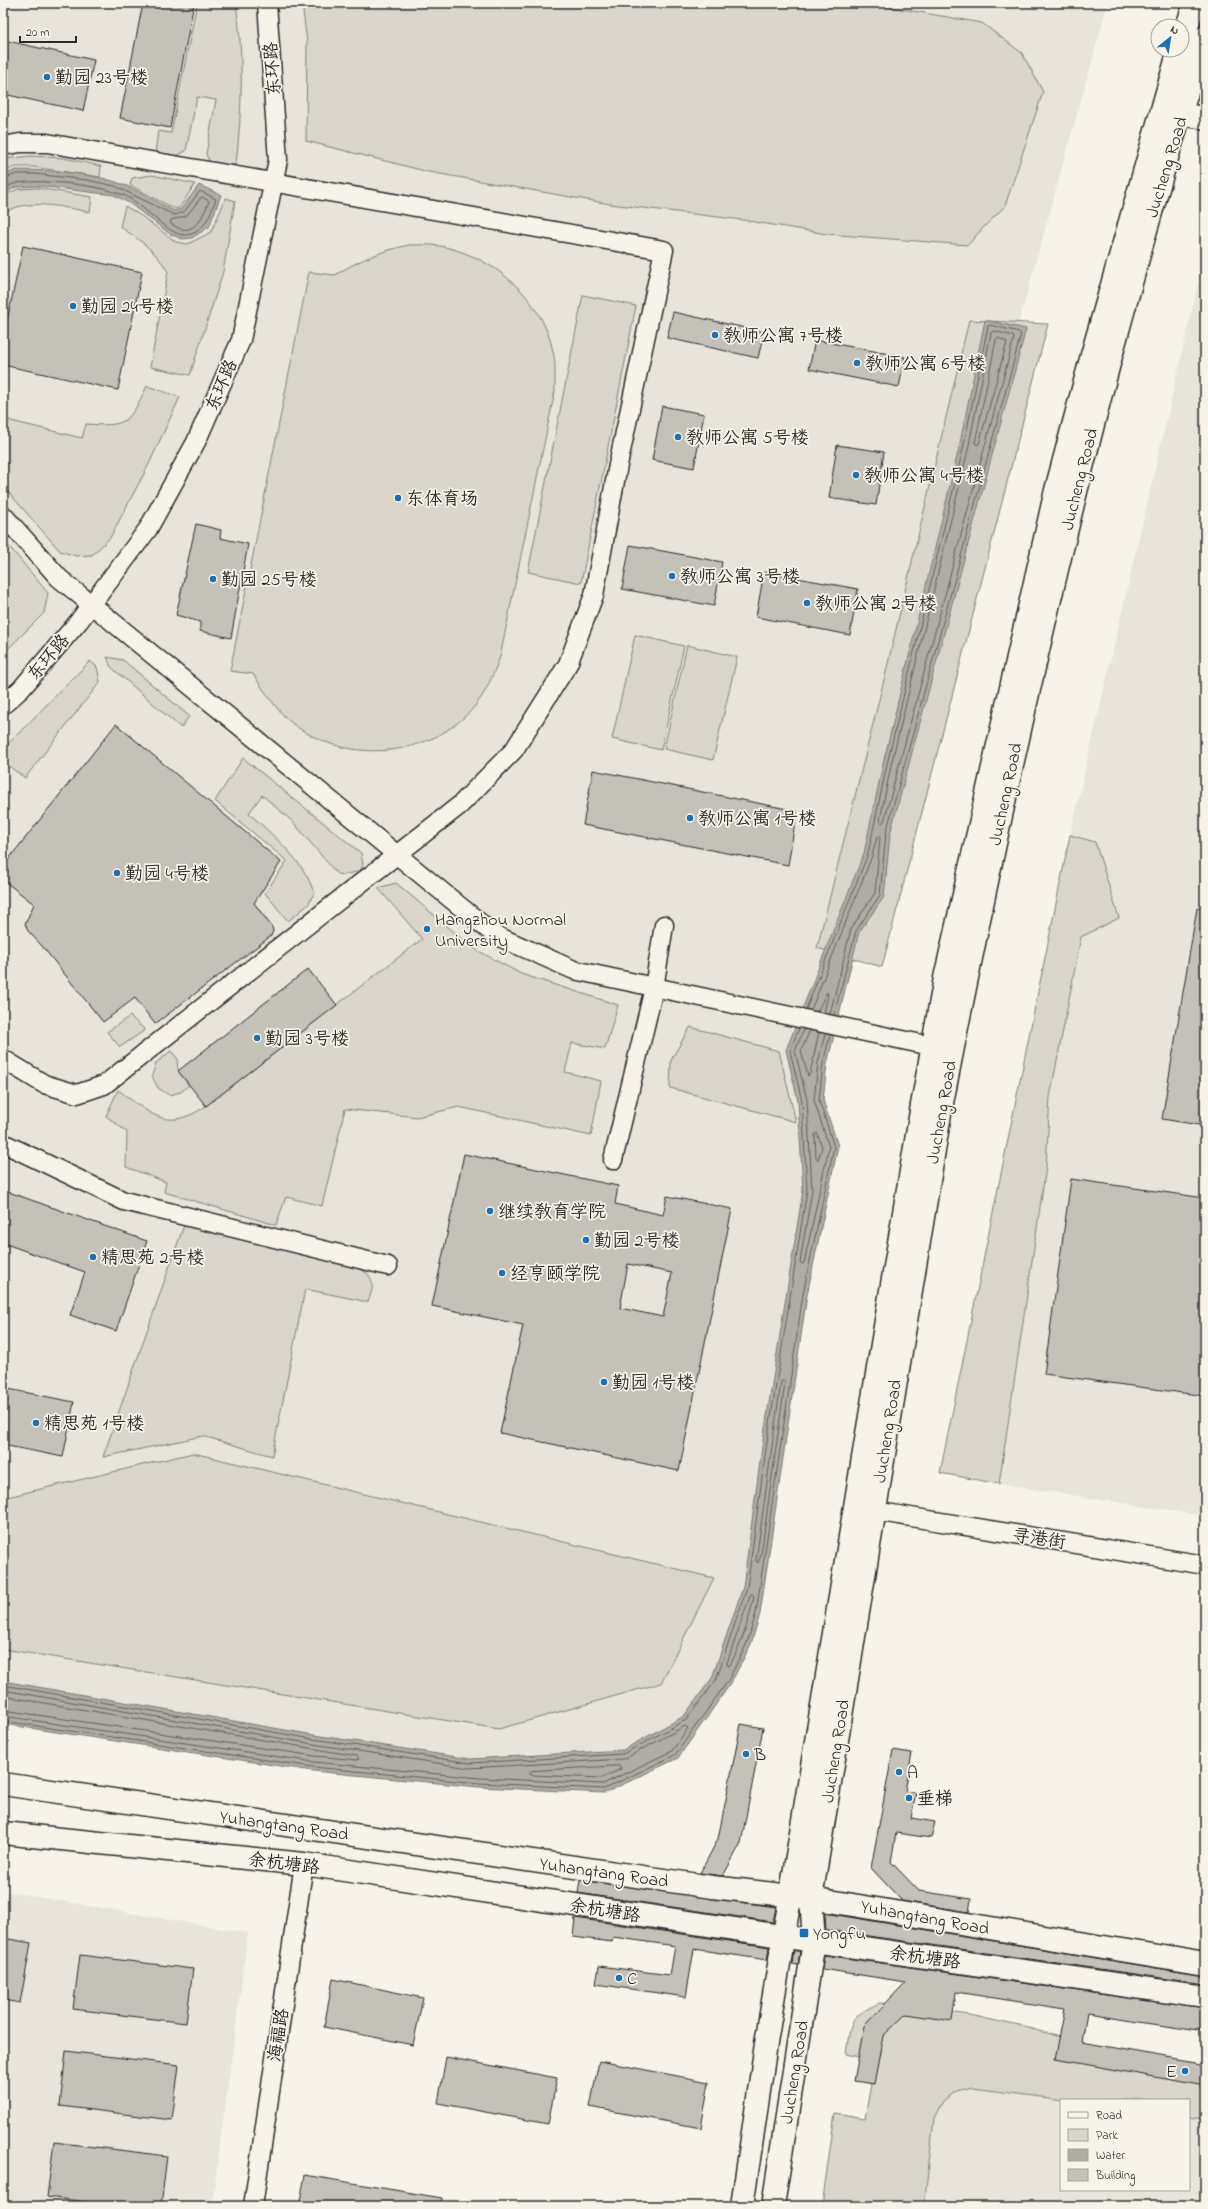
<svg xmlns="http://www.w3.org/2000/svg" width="1208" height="2209" viewBox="0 0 1208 2209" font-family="'Indie Flower','LXGW WenKai TC',sans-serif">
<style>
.built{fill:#e8e4da}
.green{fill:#dad6cc;stroke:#82807c}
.water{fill:#afaca4;stroke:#7a7874}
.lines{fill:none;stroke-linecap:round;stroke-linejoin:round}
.shore{stroke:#605f5b;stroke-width:1}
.building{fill:#c4c1b9;stroke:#2b2b2b;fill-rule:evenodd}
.street-casing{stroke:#2b2b2b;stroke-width:21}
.secondary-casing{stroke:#2b2b2b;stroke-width:25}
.primary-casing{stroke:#2b2b2b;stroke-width:25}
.street{stroke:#f7f3e8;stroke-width:18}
.secondary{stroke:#f7f3e8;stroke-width:22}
.primary{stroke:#f7f3e8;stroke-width:22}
.poi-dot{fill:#1f6fb2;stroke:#f7f3e8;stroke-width:1.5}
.labels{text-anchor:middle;stroke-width:3.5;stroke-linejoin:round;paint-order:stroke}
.street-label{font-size:18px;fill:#2b2b2b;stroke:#f7f3e8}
.poi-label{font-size:18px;fill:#2b2b2b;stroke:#f7f3e8;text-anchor:start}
</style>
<rect width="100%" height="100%" fill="#f7f3e8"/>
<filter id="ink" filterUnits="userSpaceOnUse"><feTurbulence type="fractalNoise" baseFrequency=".025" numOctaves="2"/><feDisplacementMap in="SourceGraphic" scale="8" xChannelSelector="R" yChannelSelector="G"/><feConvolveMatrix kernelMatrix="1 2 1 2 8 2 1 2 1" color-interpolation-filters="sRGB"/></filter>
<g filter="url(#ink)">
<g class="built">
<polygon points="3,3 1108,3 905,731 830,970 814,1174 759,1577 709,1719 617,1778 543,1782 3,1693"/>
<polygon points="1205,254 1205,1516 999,1484 940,1473 1070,835"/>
<polygon points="3,1891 248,1933 212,2206 3,2206"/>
<polygon points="973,2088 1062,2100 1061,2190 1189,2190 1189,2117 1205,2119 1205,2206 924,2206 934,2119 943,2101 954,2093"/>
</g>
<g class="green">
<path d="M 197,3 L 236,3 C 244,57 242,110 236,164 L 226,167 L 210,163 L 206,154 L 216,100 L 197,97 L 186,151 L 174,157 L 155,153 L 158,131 L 171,133 Z"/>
<polygon points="302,3 850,3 884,6 982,23 1022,53 1043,92 1005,206 982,229 968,245 827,234 743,220 610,204 429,172 306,141 307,42"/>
<polygon points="32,156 64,158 101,166 100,177 33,167 14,167 3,173 3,159"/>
<polygon points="152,175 195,184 180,207 175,209 130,185 132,178"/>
<path d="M 38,188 L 92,197 L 90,212 C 65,208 23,196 3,215 L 3,196 L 18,189 Z"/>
<path d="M 226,198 L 235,201 L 223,272 L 190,375 L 150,367 L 168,272 C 157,252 139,239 120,227 L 125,206 L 143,217 L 176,242 L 188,244 L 211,232 Z"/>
<path d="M 409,245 C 419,245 430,244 440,246 C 497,257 549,303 555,364 C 555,373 555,382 555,391 L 500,657 C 493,675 487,691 475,706 C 430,759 347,765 293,724 C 276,710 265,692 253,674 L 230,671 L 309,272 L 335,275 C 359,260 381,251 409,245 Z"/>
<polygon points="583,295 636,306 581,583 528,572"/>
<polygon points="969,320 1048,324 882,967 817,948 885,676"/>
<path d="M 147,386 L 180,397 L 149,464 L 110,538 L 92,555 L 76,556 L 60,551 L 3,486 L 3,415 L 11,421 L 82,438 L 86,424 C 127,427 129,423 147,386 Z"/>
<polygon points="3,539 48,593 44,613 3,654"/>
<polygon points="635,635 684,646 661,750 612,739"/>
<polygon points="687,645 737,657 713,760 664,749"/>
<polygon points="107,657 123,660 189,716 181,728 111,667"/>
<polygon points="90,661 97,667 100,682 25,778 3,762 3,749"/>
<path d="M 243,758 L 361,853 L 363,865 L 360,871 L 344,875 L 337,874 L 293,822 L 262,795 L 249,813 C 273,836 304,860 314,893 L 308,905 L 288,921 L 265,893 L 287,861 L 215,801 Z"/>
<polygon points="1070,835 1095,842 1119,918 1081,937 1050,1097 1046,1167 999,1484 940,1473"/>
<path d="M 396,883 L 473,948 L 521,974 L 618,1005 L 605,1049 L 572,1043 L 565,1072 L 601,1081 L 591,1136 L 459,1107 L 417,1117 L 345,1109 L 322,1206 L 286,1197 L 276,1225 L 164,1192 L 166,1182 L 126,1167 L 127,1132 L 106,1116 L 118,1090 C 152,1114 166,1133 206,1106 L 422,939 L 378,888 Z"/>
<polygon points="130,1016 145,1030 120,1047 107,1032"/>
<polygon points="690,1027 779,1051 796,1122 670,1088 671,1060"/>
<path d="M 171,1051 L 178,1059 C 175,1070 182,1076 189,1085 L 181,1092 L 169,1095 L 158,1088 L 152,1076 L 156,1063 Z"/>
<path d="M 184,1225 L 353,1266 C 374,1274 376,1282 368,1302 L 305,1289 L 272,1456 L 203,1436 L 103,1457 Z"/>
<polygon points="193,1453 714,1578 661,1683 499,1729 3,1649 3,1498"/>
<path d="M 880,2003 L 970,2015 L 1032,2029 L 1109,2051 L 1205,2069 L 1205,2119 L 1189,2117 L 1189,2100 L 1062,2100 L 973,2088 L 954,2093 L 943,2101 L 934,2119 L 924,2206 L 822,2206 L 835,2113 L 865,2118 L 875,2061 L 846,2054 C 850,2023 849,2016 880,2003 Z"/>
</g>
<g class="water">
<path d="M 15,170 C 48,170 85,172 116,182 C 137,189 156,201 174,211 L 181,209 L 199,185 L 221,195 L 209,227 L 192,238 L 182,239 L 170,234 L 129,203 L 114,195 L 38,186 L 16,187 L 3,194 L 3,176 Z"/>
<polygon points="985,320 1026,329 890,834 884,897 859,932 827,1064 823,1100 838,1146 807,1295 760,1614 751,1644 731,1683 678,1758 605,1793 479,1787 313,1771 3,1724 3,1681 314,1735 470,1759 623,1750 684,1716 712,1678 743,1587 762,1447 803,1190 798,1101 786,1050 864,853 883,764 959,448"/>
</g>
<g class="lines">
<g class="shore">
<path d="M 3,179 L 16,174 L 35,174 L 87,180 L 115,186 L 174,215 L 184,212 L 200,191 L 216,199 C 210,214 204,235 184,235 C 170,235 144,207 131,199 C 109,185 43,179 17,183 C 12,184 7,187 3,190"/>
<path d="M 202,197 L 209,201 C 202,220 192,240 170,223 L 171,220 L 186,216 Z"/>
<polygon points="994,331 1013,336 1014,338 884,821 882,823 880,820 891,765 968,450 991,333"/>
<polygon points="998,338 1007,342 979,444 977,445 975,443 996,340"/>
<polyline points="806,1009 868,854 887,764 963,449 988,326 990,325 1019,332 1021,334 886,833 880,895 856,931 834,1015"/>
<polyline points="811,1010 872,856 877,837 879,836 880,838 875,893 851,929 830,1014"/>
<polyline points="817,1012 827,992 828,995 824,1013"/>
<polyline points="804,1029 795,1051 807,1100 812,1190 800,1262 802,1264 804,1263 829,1147 814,1100 818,1063 825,1034"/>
<polyline points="810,1030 801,1051 808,1076 810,1074 819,1032"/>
<polygon points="817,1133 822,1147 818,1160 816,1159 815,1135"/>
<polygon points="784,1381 785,1383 761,1555 758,1563 756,1561 781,1382"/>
<path d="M 752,1594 L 754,1596 C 749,1621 742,1643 730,1665 L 728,1666 L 727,1663 L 750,1596 Z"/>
<polyline points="3,1685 313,1739 470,1763 623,1754 686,1720 716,1680 747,1588 766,1448 807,1190 802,1101 790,1051 799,1028"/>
<polyline points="3,1690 313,1744 469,1768 624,1759 685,1726 688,1728 672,1751 603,1784 480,1778 314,1762 3,1716"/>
<polyline points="3,1696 357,1756 359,1759 357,1760 315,1756 3,1710"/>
<polyline points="3,1721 313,1767 479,1783 604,1789 675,1755 728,1681 747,1643 756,1613 803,1294 834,1147 819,1100 823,1063 830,1035"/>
<polygon points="620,1766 621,1769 602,1778 531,1775 529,1773 531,1771"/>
</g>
</g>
<g class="building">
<polygon points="143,3 194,3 170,128 120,118"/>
<polygon points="3,40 94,60 83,111 3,94"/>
<polygon points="23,246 142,272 118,390 3,365 3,340"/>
<polygon points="673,312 764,332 758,358 667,338"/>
<polygon points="815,340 905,357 899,387 809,369"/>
<polygon points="662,406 704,414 694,468 652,460"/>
<polygon points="837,445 884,452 876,505 829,498"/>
<polygon points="196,524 221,530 220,538 248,544 231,638 200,631 200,622 176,615"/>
<polygon points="630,545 722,562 714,606 622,589"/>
<polygon points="764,572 858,589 850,635 756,617"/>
<polygon points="116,724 281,862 254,903 272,927 273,931 271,936 155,1024 135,998 103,1022 42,946 28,931 25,924 34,904 3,880 3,866"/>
<polygon points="593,770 797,811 788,865 583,825"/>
<polygon points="1197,908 1205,908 1205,1126 1162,1119"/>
<polygon points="308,969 337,1005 206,1106 178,1071"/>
<path d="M 464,1154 L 618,1186 L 615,1204 L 663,1215 L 667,1196 L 732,1209 L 679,1471 L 500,1433 L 523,1325 L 432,1306 ZM 628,1264 L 672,1273 L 663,1317 L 620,1308 Z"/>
<polygon points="1071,1179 1205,1198 1205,1396 1044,1374"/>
<polygon points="3,1190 147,1241 116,1331 70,1315 85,1272 3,1243"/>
<polygon points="3,1388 74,1402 63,1457 3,1445"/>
<polygon points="741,1724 763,1728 741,1843 723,1876 700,1873 718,1839"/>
<polygon points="893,1750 912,1753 905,1791 916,1793 911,1818 935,1822 931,1838 896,1833 891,1862 919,1891 971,1899 969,1912 902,1901 871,1868"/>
<polygon points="580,1880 776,1907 773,1922 578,1893"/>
<polygon points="825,1913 1205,1976 1205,1984 826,1930"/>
<polygon points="575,1918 769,1947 767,1960 694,1949 686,1997 596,1984 599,1966 670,1975 675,1946 613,1937 612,1942 573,1937"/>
<polygon points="3,1938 31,1943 20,2003 3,2000"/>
<polygon points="794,1951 800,1951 798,1965 792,1964"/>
<polygon points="80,1955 193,1969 186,2023 73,2009"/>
<polygon points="824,1955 1205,2009 1205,2031 1087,2013 1082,2042 1205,2064 1205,2086 1055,2059 1065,2009 956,1992 952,2021 906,2014 883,2036 874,2084 854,2081 864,2026 906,1982 822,1969"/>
<polygon points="333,1979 423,1998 413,2045 324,2027"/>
<polygon points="66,2051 179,2065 172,2120 60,2106"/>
<polygon points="446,2057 557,2078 548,2124 438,2103"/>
<polygon points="599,2061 709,2082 701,2128 590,2107"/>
<polygon points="54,2142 167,2156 161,2206 118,2206 47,2197"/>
<polygon points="305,2175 442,2198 441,2206 299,2206"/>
</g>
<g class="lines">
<defs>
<g id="street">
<polyline points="3,146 20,143 47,143 664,250 618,465 594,595 568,664 514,750 460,805 104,1085 77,1094 44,1084 3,1059"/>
<polyline points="3,515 59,578 495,935 574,970 945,1049"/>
<polyline points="3,705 21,689 79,621 148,529 196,442 241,340 278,160 267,3"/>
<polyline points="3,1143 124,1201 388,1266"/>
<polyline points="613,1160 654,988 664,925"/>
<polyline points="874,1511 1205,1565"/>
<polyline points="253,2206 304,1864"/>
</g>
<g id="secondary">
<polyline points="1182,41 1195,3"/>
<polyline points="1167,112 1205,118"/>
<polyline points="742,2206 767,2037 866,1440 922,1105 945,978 1056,490 1092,355 1179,50"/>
<path d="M 773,2206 L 814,1941 L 811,1898 L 941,1108 C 991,852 1046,597 1114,345 C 1142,242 1171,138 1205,37"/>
</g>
<g id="primary">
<polyline points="3,1784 712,1887 811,1898 1205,1964"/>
<polyline points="3,1833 304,1864 814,1941 1205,1997"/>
</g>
</defs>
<use href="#street" class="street-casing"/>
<use href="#secondary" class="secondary-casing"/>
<use href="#primary" class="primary-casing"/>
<use href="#street" class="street"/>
<use href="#secondary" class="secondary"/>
<use href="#primary" class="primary"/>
</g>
</g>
<g class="poi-dot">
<circle cx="47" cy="77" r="4"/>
<circle cx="73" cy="306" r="4"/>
<circle cx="715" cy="335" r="4"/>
<circle cx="857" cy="363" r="4"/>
<circle cx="678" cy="437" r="4"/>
<circle cx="856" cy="475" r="4"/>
<circle cx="398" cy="498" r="4"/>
<circle cx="672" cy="576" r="4"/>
<circle cx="213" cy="579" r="4"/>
<circle cx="807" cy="603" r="4"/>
<circle cx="690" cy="818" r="4"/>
<circle cx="117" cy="873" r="4"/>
<circle cx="427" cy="929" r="4"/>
<circle cx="257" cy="1038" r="4"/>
<circle cx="490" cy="1211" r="4"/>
<circle cx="586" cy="1240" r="4"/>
<circle cx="93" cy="1257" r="4"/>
<circle cx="502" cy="1273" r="4"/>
<circle cx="604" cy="1382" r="4"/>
<circle cx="36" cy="1423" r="4"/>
<circle cx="746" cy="1754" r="4"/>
<circle cx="899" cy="1772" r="4"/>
<circle cx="909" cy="1798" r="4"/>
<rect x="799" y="1928" width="10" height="10" rx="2"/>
<circle cx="619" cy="1978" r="4"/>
<circle cx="1185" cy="2071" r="4"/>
</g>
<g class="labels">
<g class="street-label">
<text transform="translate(272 69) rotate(-94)" y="6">东环路</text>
<text transform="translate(1166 167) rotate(-73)" y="6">Jucheng Road</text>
<text transform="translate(221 385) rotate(-67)" y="6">东环路</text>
<text transform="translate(1079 479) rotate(-76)" y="6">Jucheng Road</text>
<text transform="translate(48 657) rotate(-50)" y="6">东环路</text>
<text transform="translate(1005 794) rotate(-78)" y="6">Jucheng Road</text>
<text transform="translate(941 1112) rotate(-80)" y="6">Jucheng Road</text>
<text transform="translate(887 1431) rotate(-81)" y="6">Jucheng Road</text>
<text transform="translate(1039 1538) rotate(9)" y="6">寻港街</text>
<text transform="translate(835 1751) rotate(-81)" y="6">Jucheng Road</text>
<text transform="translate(284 1825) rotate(8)" y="6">Yuhangtang Road</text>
<text transform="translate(284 1863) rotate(7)" y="6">余杭塘路</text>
<text transform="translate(604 1872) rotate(8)" y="6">Yuhangtang Road</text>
<text transform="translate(605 1910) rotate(9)" y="6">余杭塘路</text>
<text transform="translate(925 1917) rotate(10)" y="6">Yuhangtang Road</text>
<text transform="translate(925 1957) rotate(8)" y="6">余杭塘路</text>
<text transform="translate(278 2035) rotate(-81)" y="6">海福路</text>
<text transform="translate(794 2072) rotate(-81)" y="6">Jucheng Road</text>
</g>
<g class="poi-label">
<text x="55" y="83">勤园 23号楼</text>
<text x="81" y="312">勤园 24号楼</text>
<text x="723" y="341">教师公寓 7号楼</text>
<text x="865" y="369">教师公寓 6号楼</text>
<text x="686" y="443">教师公寓 5号楼</text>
<text x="864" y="481">教师公寓 4号楼</text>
<text x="406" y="504">东体育场</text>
<text x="680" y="582">教师公寓 3号楼</text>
<text x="221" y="585">勤园 25号楼</text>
<text x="815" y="609">教师公寓 2号楼</text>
<text x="698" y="824">教师公寓 1号楼</text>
<text x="125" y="879">勤园 4号楼</text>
<text x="435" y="925">Hangzhou Normal<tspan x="435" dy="21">University</tspan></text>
<text x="265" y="1044">勤园 3号楼</text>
<text x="498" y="1217">继续教育学院</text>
<text x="594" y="1246">勤园 2号楼</text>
<text x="101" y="1263">精思苑 2号楼</text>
<text x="510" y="1279">经亨颐学院</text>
<text x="612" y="1388">勤园 1号楼</text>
<text x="44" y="1429">精思苑 1号楼</text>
<text x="754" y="1760">B</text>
<text x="907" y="1778">A</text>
<text x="917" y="1804">垂梯</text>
<text x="813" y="1939">Yongfu</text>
<text x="627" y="1984">C</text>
<text x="1177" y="2077" text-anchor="end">E</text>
</g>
</g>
<rect width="1208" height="2209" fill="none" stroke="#f7f3e8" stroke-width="16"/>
<rect x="8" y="8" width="1192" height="2193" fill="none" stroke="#2b2b2b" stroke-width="1.5" filter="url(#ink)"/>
<rect x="1060" y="2099" width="130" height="92" fill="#f7f3e8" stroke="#a5a39c"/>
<rect x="1068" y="2112" width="20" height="6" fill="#f7f3e8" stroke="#a5a39c"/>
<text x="1096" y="2119" font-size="12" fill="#2b2b2b">Road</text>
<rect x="1068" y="2129" width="20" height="12" fill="#dad6cc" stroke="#a5a39c"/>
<text x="1096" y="2139" font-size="12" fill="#2b2b2b">Park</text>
<rect x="1068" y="2149" width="20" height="12" fill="#afaca4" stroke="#a5a39c"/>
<text x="1096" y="2159" font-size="12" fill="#2b2b2b">Water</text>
<rect x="1068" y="2169" width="20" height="12" fill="#c4c1b9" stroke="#a5a39c"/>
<text x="1096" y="2179" font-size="12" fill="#2b2b2b">Building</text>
<g transform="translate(1170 38) rotate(30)"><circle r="19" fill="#f7f3e8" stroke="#a5a39c"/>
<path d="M0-3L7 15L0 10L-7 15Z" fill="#1f6fb2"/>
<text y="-6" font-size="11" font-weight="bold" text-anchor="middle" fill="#2b2b2b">N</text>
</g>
<path d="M20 36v6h56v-6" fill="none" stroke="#2b2b2b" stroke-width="2"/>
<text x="26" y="36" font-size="12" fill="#2b2b2b" stroke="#f7f3e8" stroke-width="3" paint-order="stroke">20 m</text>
</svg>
